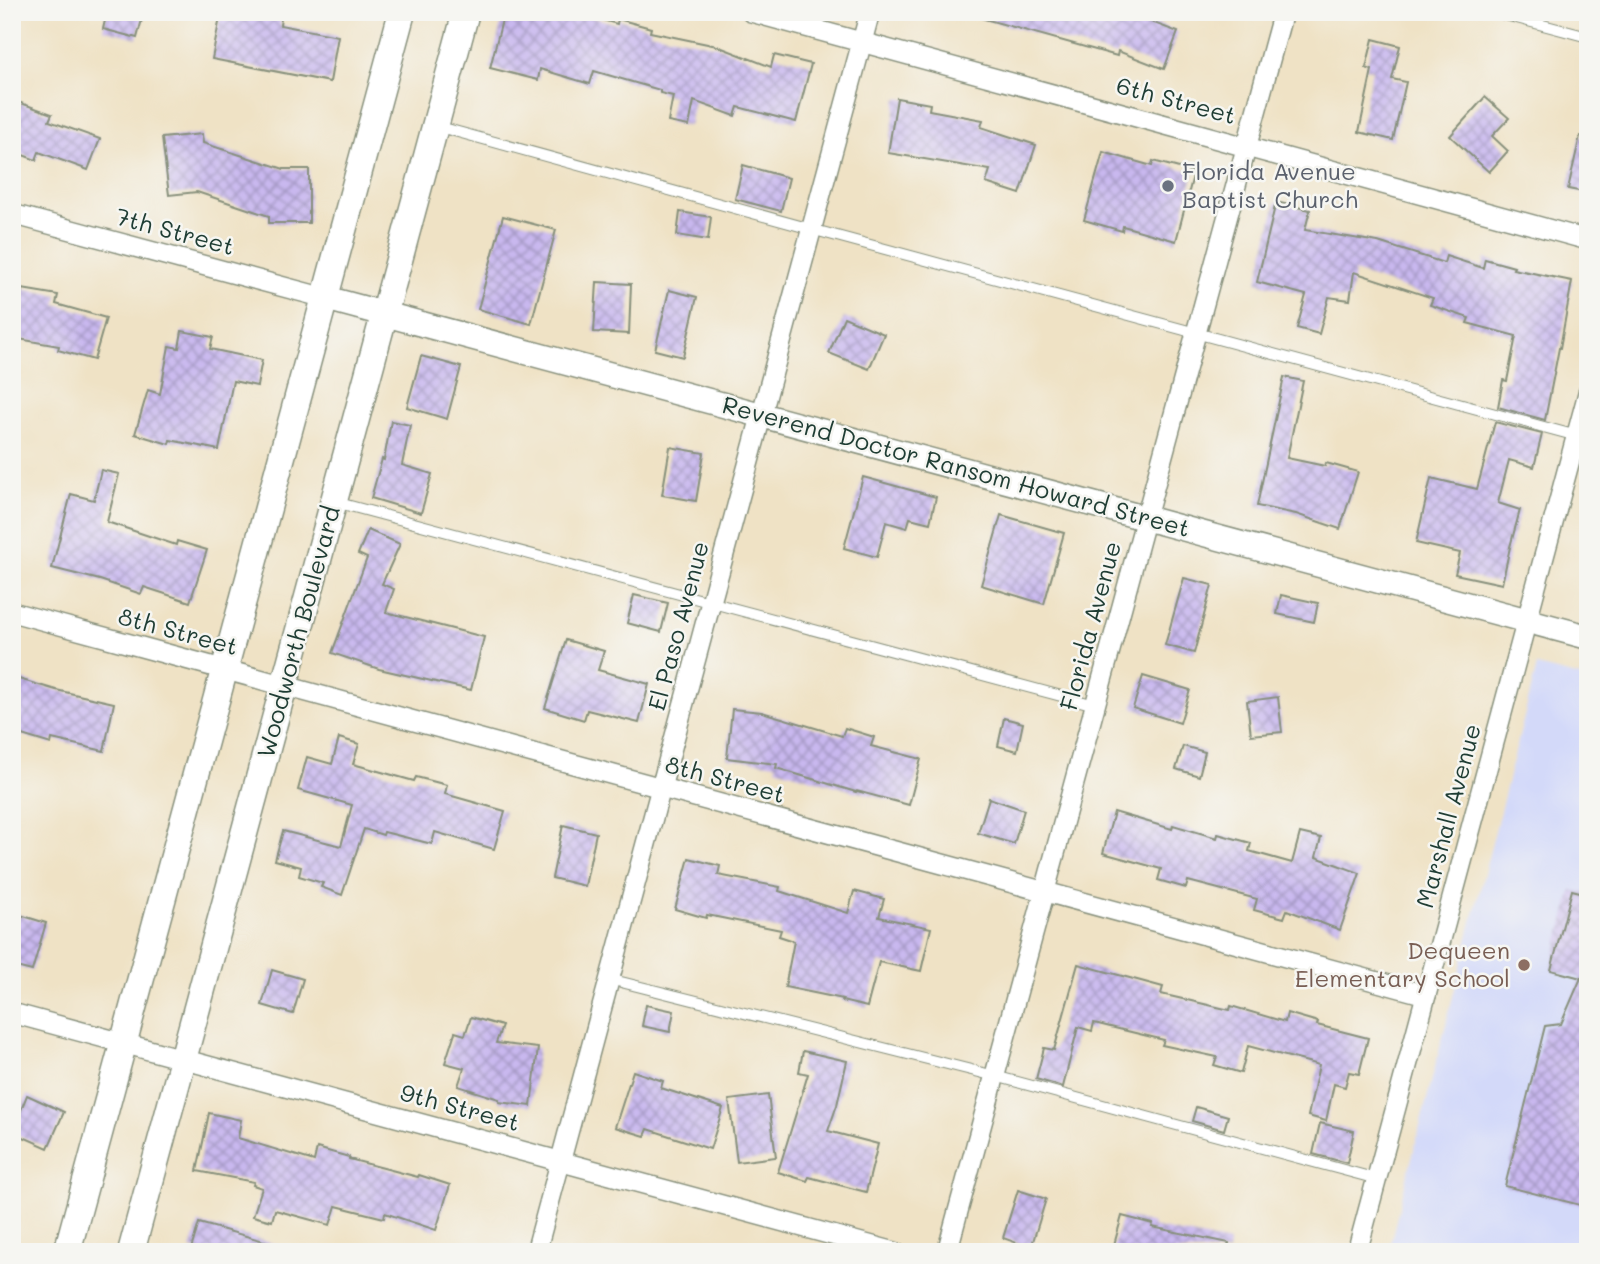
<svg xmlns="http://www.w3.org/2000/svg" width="1600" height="1264" viewBox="0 0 1600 1264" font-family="Mali,sans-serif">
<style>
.built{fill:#d3d9f9}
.building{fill:url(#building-cross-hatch)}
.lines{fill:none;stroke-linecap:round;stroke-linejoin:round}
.service-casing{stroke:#87907c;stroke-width:12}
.minor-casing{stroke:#87907c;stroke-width:22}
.tertiary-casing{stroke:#87907c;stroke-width:27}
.secondary-casing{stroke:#87907c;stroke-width:29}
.service{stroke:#fff;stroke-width:10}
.minor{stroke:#fff;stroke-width:19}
.tertiary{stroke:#fff;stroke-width:24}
.secondary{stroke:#fff;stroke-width:26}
.worship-dot{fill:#6b7280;stroke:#f6f6f2;stroke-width:2.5}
.education-dot{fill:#8d6e63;stroke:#f6f6f2;stroke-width:2.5}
.labels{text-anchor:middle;stroke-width:5;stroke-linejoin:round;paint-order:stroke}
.street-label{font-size:24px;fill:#1f3d34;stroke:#f6f6f2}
.worship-label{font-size:24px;fill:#5b616d;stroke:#f6f6f2;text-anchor:start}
.education-label{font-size:24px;fill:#785e54;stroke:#f6f6f2;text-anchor:end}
</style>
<defs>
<pattern id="building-cross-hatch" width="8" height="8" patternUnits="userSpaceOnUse" patternTransform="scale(1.75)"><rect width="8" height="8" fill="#c9b8ef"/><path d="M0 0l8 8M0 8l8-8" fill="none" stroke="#a397c2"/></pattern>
</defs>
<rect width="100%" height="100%" fill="#f6f6f2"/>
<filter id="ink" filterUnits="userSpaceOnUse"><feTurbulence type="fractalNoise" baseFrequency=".0143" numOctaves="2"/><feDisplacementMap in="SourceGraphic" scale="14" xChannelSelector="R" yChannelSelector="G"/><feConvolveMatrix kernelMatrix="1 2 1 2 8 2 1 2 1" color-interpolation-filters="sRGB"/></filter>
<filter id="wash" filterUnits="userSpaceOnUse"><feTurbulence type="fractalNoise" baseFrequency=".00686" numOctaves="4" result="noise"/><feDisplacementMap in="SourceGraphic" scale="28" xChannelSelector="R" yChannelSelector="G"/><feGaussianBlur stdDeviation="1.57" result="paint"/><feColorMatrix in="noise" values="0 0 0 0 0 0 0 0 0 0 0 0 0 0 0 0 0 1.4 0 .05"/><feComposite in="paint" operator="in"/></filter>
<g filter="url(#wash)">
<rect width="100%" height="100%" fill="#efe2c5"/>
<polygon class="built" points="1537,666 1588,679 1588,1252 1388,1252"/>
<g id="blocks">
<g class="building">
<polygon points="107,12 144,12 137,38 103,29"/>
<polygon points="221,12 282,12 280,25 338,36 330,82 212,59"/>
<polygon points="504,12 574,12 617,24 618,19 651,28 650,32 717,46 771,67 774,55 811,64 796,122 738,107 735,116 694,101 689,126 668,122 673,96 660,93 660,90 594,71 590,84 540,69 538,80 490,68"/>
<polygon points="982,12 1125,12 1178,32 1164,69 1118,51 1117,56 981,18"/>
<polygon points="1373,39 1400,46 1392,79 1406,82 1393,140 1359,132 1372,70 1366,68"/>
<polygon points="1485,97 1509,118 1492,136 1508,151 1489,172 1450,136"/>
<polygon points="897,98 930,104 929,110 983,120 981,127 1036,145 1020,194 986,183 990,170 888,153"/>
<polygon points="18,102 52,114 49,121 100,139 88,170 39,152 36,160 12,151 12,119"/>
<polygon points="202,134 203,143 284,169 309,169 309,223 269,223 269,216 197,192 169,195 162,138"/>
<polygon points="1580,136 1588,137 1588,193 1568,189"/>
<polygon points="1103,152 1152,166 1153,161 1194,172 1176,241 1123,226 1122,231 1084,220"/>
<polygon points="743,165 789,178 781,211 735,199"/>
<polygon points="1276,202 1310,210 1305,230 1378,242 1444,263 1446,256 1483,268 1485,259 1514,267 1513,269 1572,281 1560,348 1559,348 1545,420 1498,407 1503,380 1507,381 1516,336 1467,323 1469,318 1430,305 1433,298 1354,272 1350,300 1329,297 1319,334 1297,328 1306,295 1257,282"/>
<polygon points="680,212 711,217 708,240 677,235"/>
<polygon points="503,216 556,230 531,324 478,309"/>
<polygon points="597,282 631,284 629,334 594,332"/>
<polygon points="22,289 58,295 56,304 106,318 94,360 58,350 59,346 13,338"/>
<polygon points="669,290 697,297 683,357 655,350"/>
<polygon points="844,317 884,334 869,369 829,353"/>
<polygon points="182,331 213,337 210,349 262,360 257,386 233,381 219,450 170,440 169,444 135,434 148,390 160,394 169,346 179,348"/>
<polygon points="421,356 461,367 447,419 407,407"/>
<polygon points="1284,377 1303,381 1287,458 1325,466 1326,463 1358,472 1340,529 1296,514 1257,506"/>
<polygon points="391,421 410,425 402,465 432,474 421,513 371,498 382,459 384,460"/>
<polygon points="1495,422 1542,434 1534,467 1509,460 1498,503 1520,510 1510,547 1502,584 1455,574 1460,553 1416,543 1431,478 1477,489"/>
<polygon points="670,447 704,453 696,501 662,495"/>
<polygon points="101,470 119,474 107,522 176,545 177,541 207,550 190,602 144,587 141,594 100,580 52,568 71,494 94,500"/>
<polygon points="863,477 936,497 930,523 910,518 907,528 886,522 877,557 844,548"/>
<polygon points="1001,515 1064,533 1044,604 981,585"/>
<polygon points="368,530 400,544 382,584 394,589 386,612 484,637 471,690 379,669 332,653 367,558 358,554"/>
<polygon points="1184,578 1212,585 1194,653 1165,645"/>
<polygon points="634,595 668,603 661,632 627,623"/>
<polygon points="1281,595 1318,603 1314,622 1277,614"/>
<polygon points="566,640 604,651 598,670 649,684 639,723 587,710 584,720 545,708"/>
<polygon points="1143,676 1190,690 1180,723 1133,708"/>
<polygon points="12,677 56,690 114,703 104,751 52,739 51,744 12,732"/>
<polygon points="1278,697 1282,732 1251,735 1247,701"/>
<polygon points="732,709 762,712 842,736 845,728 874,737 871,746 921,759 909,805 857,791 856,792 776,768 777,764 727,758"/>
<polygon points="1004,718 1023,723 1017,751 998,746"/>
<polygon points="339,738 359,744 353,764 414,781 416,777 447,785 445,794 505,811 494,849 435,832 432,844 384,832 383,835 364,829 342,895 321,887 323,883 299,876 301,867 275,860 283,831 341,846 352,805 298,790 307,757 332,764"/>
<polygon points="1183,746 1205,752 1199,776 1176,769"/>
<polygon points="989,798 1024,810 1014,844 978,833"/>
<polygon points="1114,812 1172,829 1173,825 1217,838 1218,834 1251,843 1249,851 1292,863 1300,833 1321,838 1316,857 1360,873 1340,930 1287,910 1284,918 1254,910 1257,899 1188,881 1186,888 1158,880 1161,869 1103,853"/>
<polygon points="563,825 596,833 585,886 552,878"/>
<polygon points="689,858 720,866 718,875 780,887 779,891 848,913 854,891 884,899 879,917 931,928 921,971 879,962 867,1007 842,1001 843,999 785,987 794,941 779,936 781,930 707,915 706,918 675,909"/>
<polygon points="1572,890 1588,894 1588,1207 1505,1186 1545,1026 1561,1024 1581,978 1551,970"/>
<polygon points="17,914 46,923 32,971 12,966 12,930"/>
<polygon points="1078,964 1163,987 1161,994 1230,1010 1231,1006 1285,1022 1287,1013 1318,1022 1317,1025 1368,1038 1359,1074 1349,1072 1345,1087 1334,1084 1326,1121 1308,1116 1319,1065 1248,1046 1241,1073 1214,1065 1217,1057 1162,1045 1164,1040 1094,1023 1092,1031 1078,1027 1063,1087 1036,1079 1044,1048 1054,1050"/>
<polygon points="272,970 303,979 293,1014 262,1005"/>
<polygon points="646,1005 674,1011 670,1032 642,1026"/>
<polygon points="471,1017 502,1026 496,1043 538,1048 531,1106 499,1102 499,1099 458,1086 464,1068 445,1063 455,1032 465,1035"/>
<polygon points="803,1051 847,1061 837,1105 828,1131 878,1144 866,1192 809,1177 807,1181 778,1172 808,1074 799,1072"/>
<polygon points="633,1071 663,1081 661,1088 723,1108 710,1149 648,1129 645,1136 615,1127"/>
<polygon points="27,1095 64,1112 48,1148 12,1132"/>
<polygon points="768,1095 776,1157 737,1162 729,1100"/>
<polygon points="1196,1107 1228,1116 1224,1130 1192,1121"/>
<polygon points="209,1113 241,1120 238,1138 314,1161 317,1148 349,1157 349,1159 418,1177 419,1175 450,1185 436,1230 385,1213 384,1218 336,1206 330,1225 275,1210 272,1221 253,1216 262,1188 253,1185 254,1182 197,1171"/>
<polygon points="1320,1123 1354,1131 1347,1163 1313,1154"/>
<polygon points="1018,1190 1046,1199 1031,1248 1003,1238"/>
<polygon points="1122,1216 1153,1224 1152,1227 1229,1243 1228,1252 1112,1252"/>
<polygon points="199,1223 282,1246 281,1252 202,1252 191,1249"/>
</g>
</g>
</g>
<g filter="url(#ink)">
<use href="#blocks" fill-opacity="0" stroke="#87907c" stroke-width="2"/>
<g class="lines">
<defs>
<g id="service">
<polyline points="1494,12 1588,37"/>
<polyline points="436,126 811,229 1588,439"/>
<polyline points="335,502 1095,705"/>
<polyline points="609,979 995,1076 1377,1179"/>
</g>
<g id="minor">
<polyline points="751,12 1588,240"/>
<polyline points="12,214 325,298"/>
<polyline points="12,612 1426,995"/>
<polyline points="12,1013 895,1252"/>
<polyline points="536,1252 870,12"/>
<polyline points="947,1252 1283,12"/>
<polyline points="1357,1252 1588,393"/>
</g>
<polyline id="tertiary" points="325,298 1588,637"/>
<g id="secondary">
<polyline points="67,1252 402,12"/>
<polyline points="131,1252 466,12"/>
</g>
</defs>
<use href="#service" class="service-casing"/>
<use href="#minor" class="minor-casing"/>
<use href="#tertiary" class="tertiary-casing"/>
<use href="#secondary" class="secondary-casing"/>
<use href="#service" class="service"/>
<use href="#minor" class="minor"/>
<use href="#tertiary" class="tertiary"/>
<use href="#secondary" class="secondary"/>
</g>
</g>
<circle class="worship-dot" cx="1168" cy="186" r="7"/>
<circle class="education-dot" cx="1524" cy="965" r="7"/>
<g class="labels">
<g class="street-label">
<text transform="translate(1176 101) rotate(15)" y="8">6th Street</text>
<text transform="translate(175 232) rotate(15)" y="8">7th Street</text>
<text transform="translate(956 467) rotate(15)" y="8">Reverend Doctor Ransom Howard Street</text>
<text transform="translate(679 626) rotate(-75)" y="8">El Paso Avenue</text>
<text transform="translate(1091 626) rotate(-75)" y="8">Florida Avenue</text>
<text transform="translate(178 632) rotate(15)" y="8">8th Street</text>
<text transform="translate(299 632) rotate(-75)" y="8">Woodworth Boulevard</text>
<text transform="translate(725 780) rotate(15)" y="8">8th Street</text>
<text transform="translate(1449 816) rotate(-75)" y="8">Marshall Avenue</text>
<text transform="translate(460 1108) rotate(15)" y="8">9th Street</text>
</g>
<g class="worship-label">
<text x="1182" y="180">Florida Avenue<tspan x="1182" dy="28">Baptist Church</tspan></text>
</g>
<g class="education-label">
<text x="1510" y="959">Dequeen<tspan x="1510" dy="28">Elementary School</tspan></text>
</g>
</g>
<rect width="1600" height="1264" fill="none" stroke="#f6f6f2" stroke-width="42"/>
</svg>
